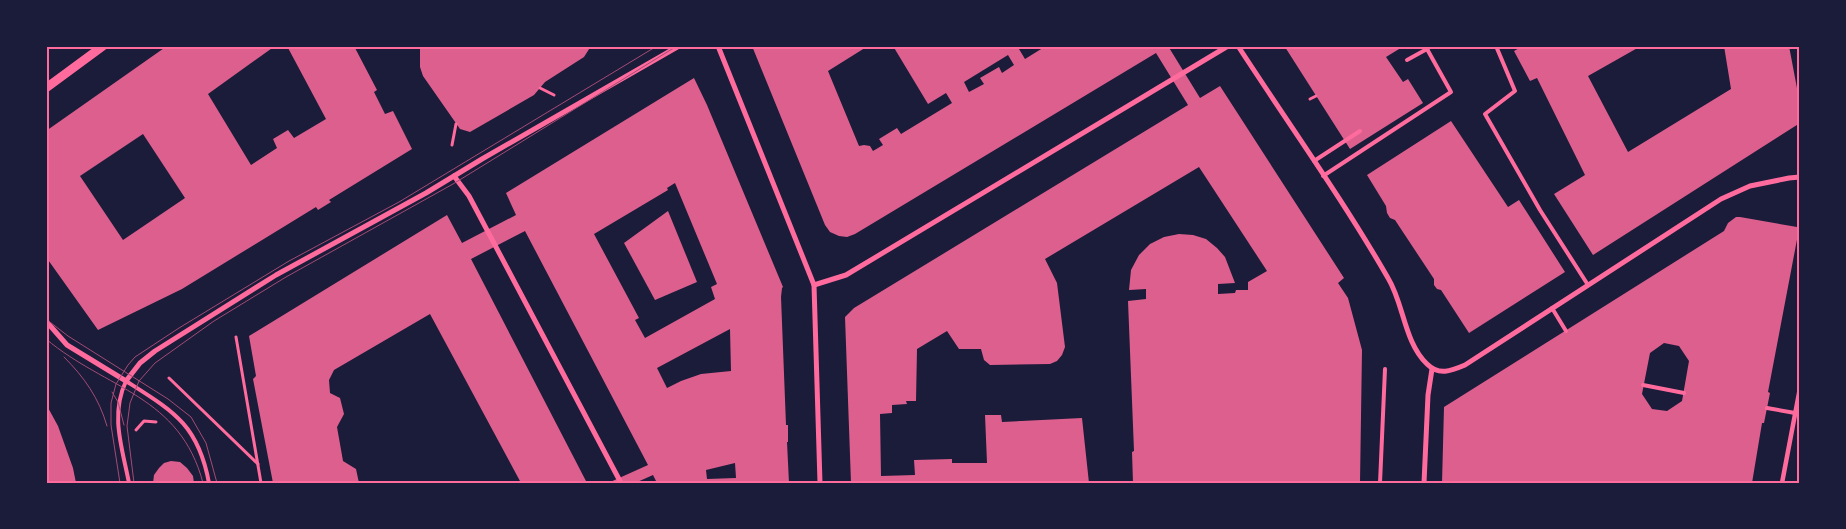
<svg xmlns="http://www.w3.org/2000/svg" width="1846" height="529" viewBox="0 0 1846 529" font-family="Figtree,sans-serif">
<style>
.building{fill:#dd5f8e;fill-rule:evenodd}
.lines{fill:none;stroke-linecap:round;stroke-linejoin:round}
.path{stroke:#ff6b9d;stroke-width:3}
.service{stroke:#ff6b9d;stroke-width:4}
.pedestrian{stroke:#ff6b9d;stroke-width:4.5}
.minor{stroke:#ff6b9d;stroke-width:5}
.tertiary{stroke:#ff6b9d;stroke-width:9}
.tram{stroke:#a44b75;stroke-width:1}
.neatline{fill:none;stroke:#ff6b9d;stroke-width:2}
</style>
<rect width="100%" height="100%" fill="#1b1b3a"/>
<g class="building">
<path d="M 167,46 L 275,46 L 208,94 L 251,165 L 277,148 L 273,139 L 288,130 L 294,138 L 326,119 L 287,46 L 354,46 L 377,90 L 374,92 L 385,114 L 393,111 L 412,149 L 329,200 L 331,202 L 318,210 L 316,207 L 182,289 L 98,330 L 46,257 L 46,131 ZM 143,134 L 185,198 L 123,240 L 80,176 Z"/>
<polygon points="420,46 591,46 584,57 545,82 534,95 470,132 460,129 423,76 420,67"/>
<path d="M 752,46 L 868,46 L 828,71 L 859,146 L 864,145 L 870,146 L 873,151 L 883,145 L 879,139 L 897,128 L 901,134 L 952,103 L 946,93 L 928,104 L 893,46 L 1023,46 L 1019,49 L 1025,59 L 1046,46 L 1168,46 L 1200,98 L 1220,86 L 1344,278 L 1338,283 L 1348,298 L 1362,350 L 1360,483 L 1133,483 L 1132,452 L 1134,451 L 1128,301 L 1146,299 L 1146,289 L 1129,290 L 1131,270 L 1139,255 L 1150,244 L 1164,237 L 1179,234 L 1193,235 L 1206,239 L 1217,248 L 1225,257 L 1235,283 L 1218,284 L 1218,294 L 1235,293 L 1236,290 L 1248,290 L 1248,282 L 1267,271 L 1199,167 L 1045,259 L 1057,283 L 1065,347 L 1062,355 L 1057,361 L 1050,364 L 990,365 L 984,360 L 981,349 L 959,349 L 947,331 L 917,349 L 916,401 L 906,401 L 907,404 L 892,405 L 892,413 L 880,414 L 881,476 L 915,475 L 914,460 L 952,459 L 952,463 L 987,463 L 985,415 L 1001,415 L 1002,422 L 1082,418 L 1089,483 L 851,483 L 845,317 L 854,308 L 1188,105 L 1156,53 L 855,234 L 847,237 L 839,236 L 830,232 L 825,225 ZM 1008,55 L 1014,65 L 1002,73 L 999,67 L 980,78 L 984,84 L 969,92 L 964,82 Z"/>
<polygon points="1287,46 1404,46 1386,57 1403,82 1408,79 1423,103 1350,149 1285,47"/>
<polygon points="1523,46 1641,46 1588,76 1628,152 1731,89 1724,46 1789,46 1800,104 1800,123 1593,255 1554,194 1585,175 1537,78 1530,81 1514,51"/>
<path d="M 694,78 L 707,105 L 783,287 L 782,288 L 781,297 L 786,425 L 788,425 L 788,442 L 787,442 L 789,483 L 657,483 L 653,475 L 635,483 L 608,483 L 648,465 L 525,231 L 471,259 L 587,483 L 521,483 L 430,314 L 334,370 L 329,380 L 330,393 L 340,398 L 344,414 L 337,427 L 343,461 L 356,469 L 359,483 L 273,483 L 253,379 L 256,376 L 249,336 L 447,215 L 462,243 L 516,215 L 506,193 ZM 675,183 L 717,284 L 711,287 L 715,299 L 645,338 L 635,320 L 639,318 L 594,234 L 668,190 L 667,188 ZM 730,329 L 731,371 L 701,374 L 681,381 L 667,388 L 657,368 ZM 735,463 L 736,478 L 707,479 L 706,470 Z"/>
<polygon points="1451,121 1508,207 1519,200 1565,272 1469,333 1441,290 1437,289 1434,285 1434,279 1395,220 1390,218 1387,213 1386,206 1367,175"/>
<polygon points="668,211 697,282 655,300 624,243"/>
<path d="M 1736,217 L 1740,217 L 1797,227 L 1799,229 L 1768,392 L 1770,393 L 1764,423 L 1762,423 L 1752,483 L 1442,483 L 1444,407 L 1724,231 L 1728,223 ZM 1664,343 L 1679,346 L 1689,361 L 1682,401 L 1667,411 L 1652,409 L 1642,394 L 1650,353 Z"/>
<polygon points="46,404 58,426 73,468 76,483 46,483"/>
<polygon points="171,461 180,462 187,468 193,476 194,483 153,483 154,475 159,468 164,463"/>
</g>
<g class="lines">
<g class="path">
<polyline points="540,88 554,95"/>
<polyline points="1310,99 1316,96"/>
<polyline points="452,145 456,124"/>
<polyline points="236,337 261,483"/>
<polyline points="169,378 258,464"/>
<polyline points="136,430 144,421 156,422"/>
</g>
<g class="service">
<polyline points="1496,46 1515,91 1485,114 1540,210 1588,285"/>
<polyline points="1407,60 1427,49"/>
<polyline points="1314,161 1360,131"/>
<polyline points="1323,176 1451,92 1427,49 1431,46"/>
<polyline points="1552,308 1566,331"/>
<polyline points="1643,385 1684,393"/>
<polyline points="1767,408 1795,413"/>
<path d="M 129,483 C 122,447 110,415 126,381 C 173,411 198,424 209,483"/>
<polyline points="1380,483 1385,369"/>
</g>
<polyline class="pedestrian" points="1782,483 1800,388"/>
<g class="minor">
<polyline points="718,46 814,285 820,483"/>
<path d="M 1238,46 C 1288,123 1342,198 1388,278 C 1404,304 1404,342 1427,364 C 1439,376 1451,371 1465,365 L 1721,199 L 1750,186 L 1789,178 L 1800,177"/>
<polyline points="454,176 469,196 621,483"/>
<polyline points="814,285 846,275 1228,46"/>
<polyline points="46,321 67,345 126,381 140,363 155,351 276,275 426,193 482,159 679,46"/>
<polyline points="1424,483 1428,395 1432,369"/>
</g>
<polyline class="tertiary" points="46,88 103,46"/>
<g class="tram">
<polyline points="46,319 68,336 168,399 191,417 206,443 217,483"/>
<path d="M 46,339 C 107,390 180,395 203,483"/>
<path d="M 64,357 C 84,377 99,398 107,426"/>
<polyline points="112,392 118,402 124,425"/>
<polyline points="120,483 111,425 111,403 116,384 128,365 135,357 179,328 289,261 399,202 657,46"/>
<polyline points="134,483 127,426 130,403 139,381 155,363 214,321 286,277 453,184 677,46"/>
</g>
</g>
<rect width="1846" height="529" fill="none" stroke="#1b1b3a" stroke-width="95"/>
<rect x="48" y="48" width="1750" height="434" class="neatline"/>
</svg>
